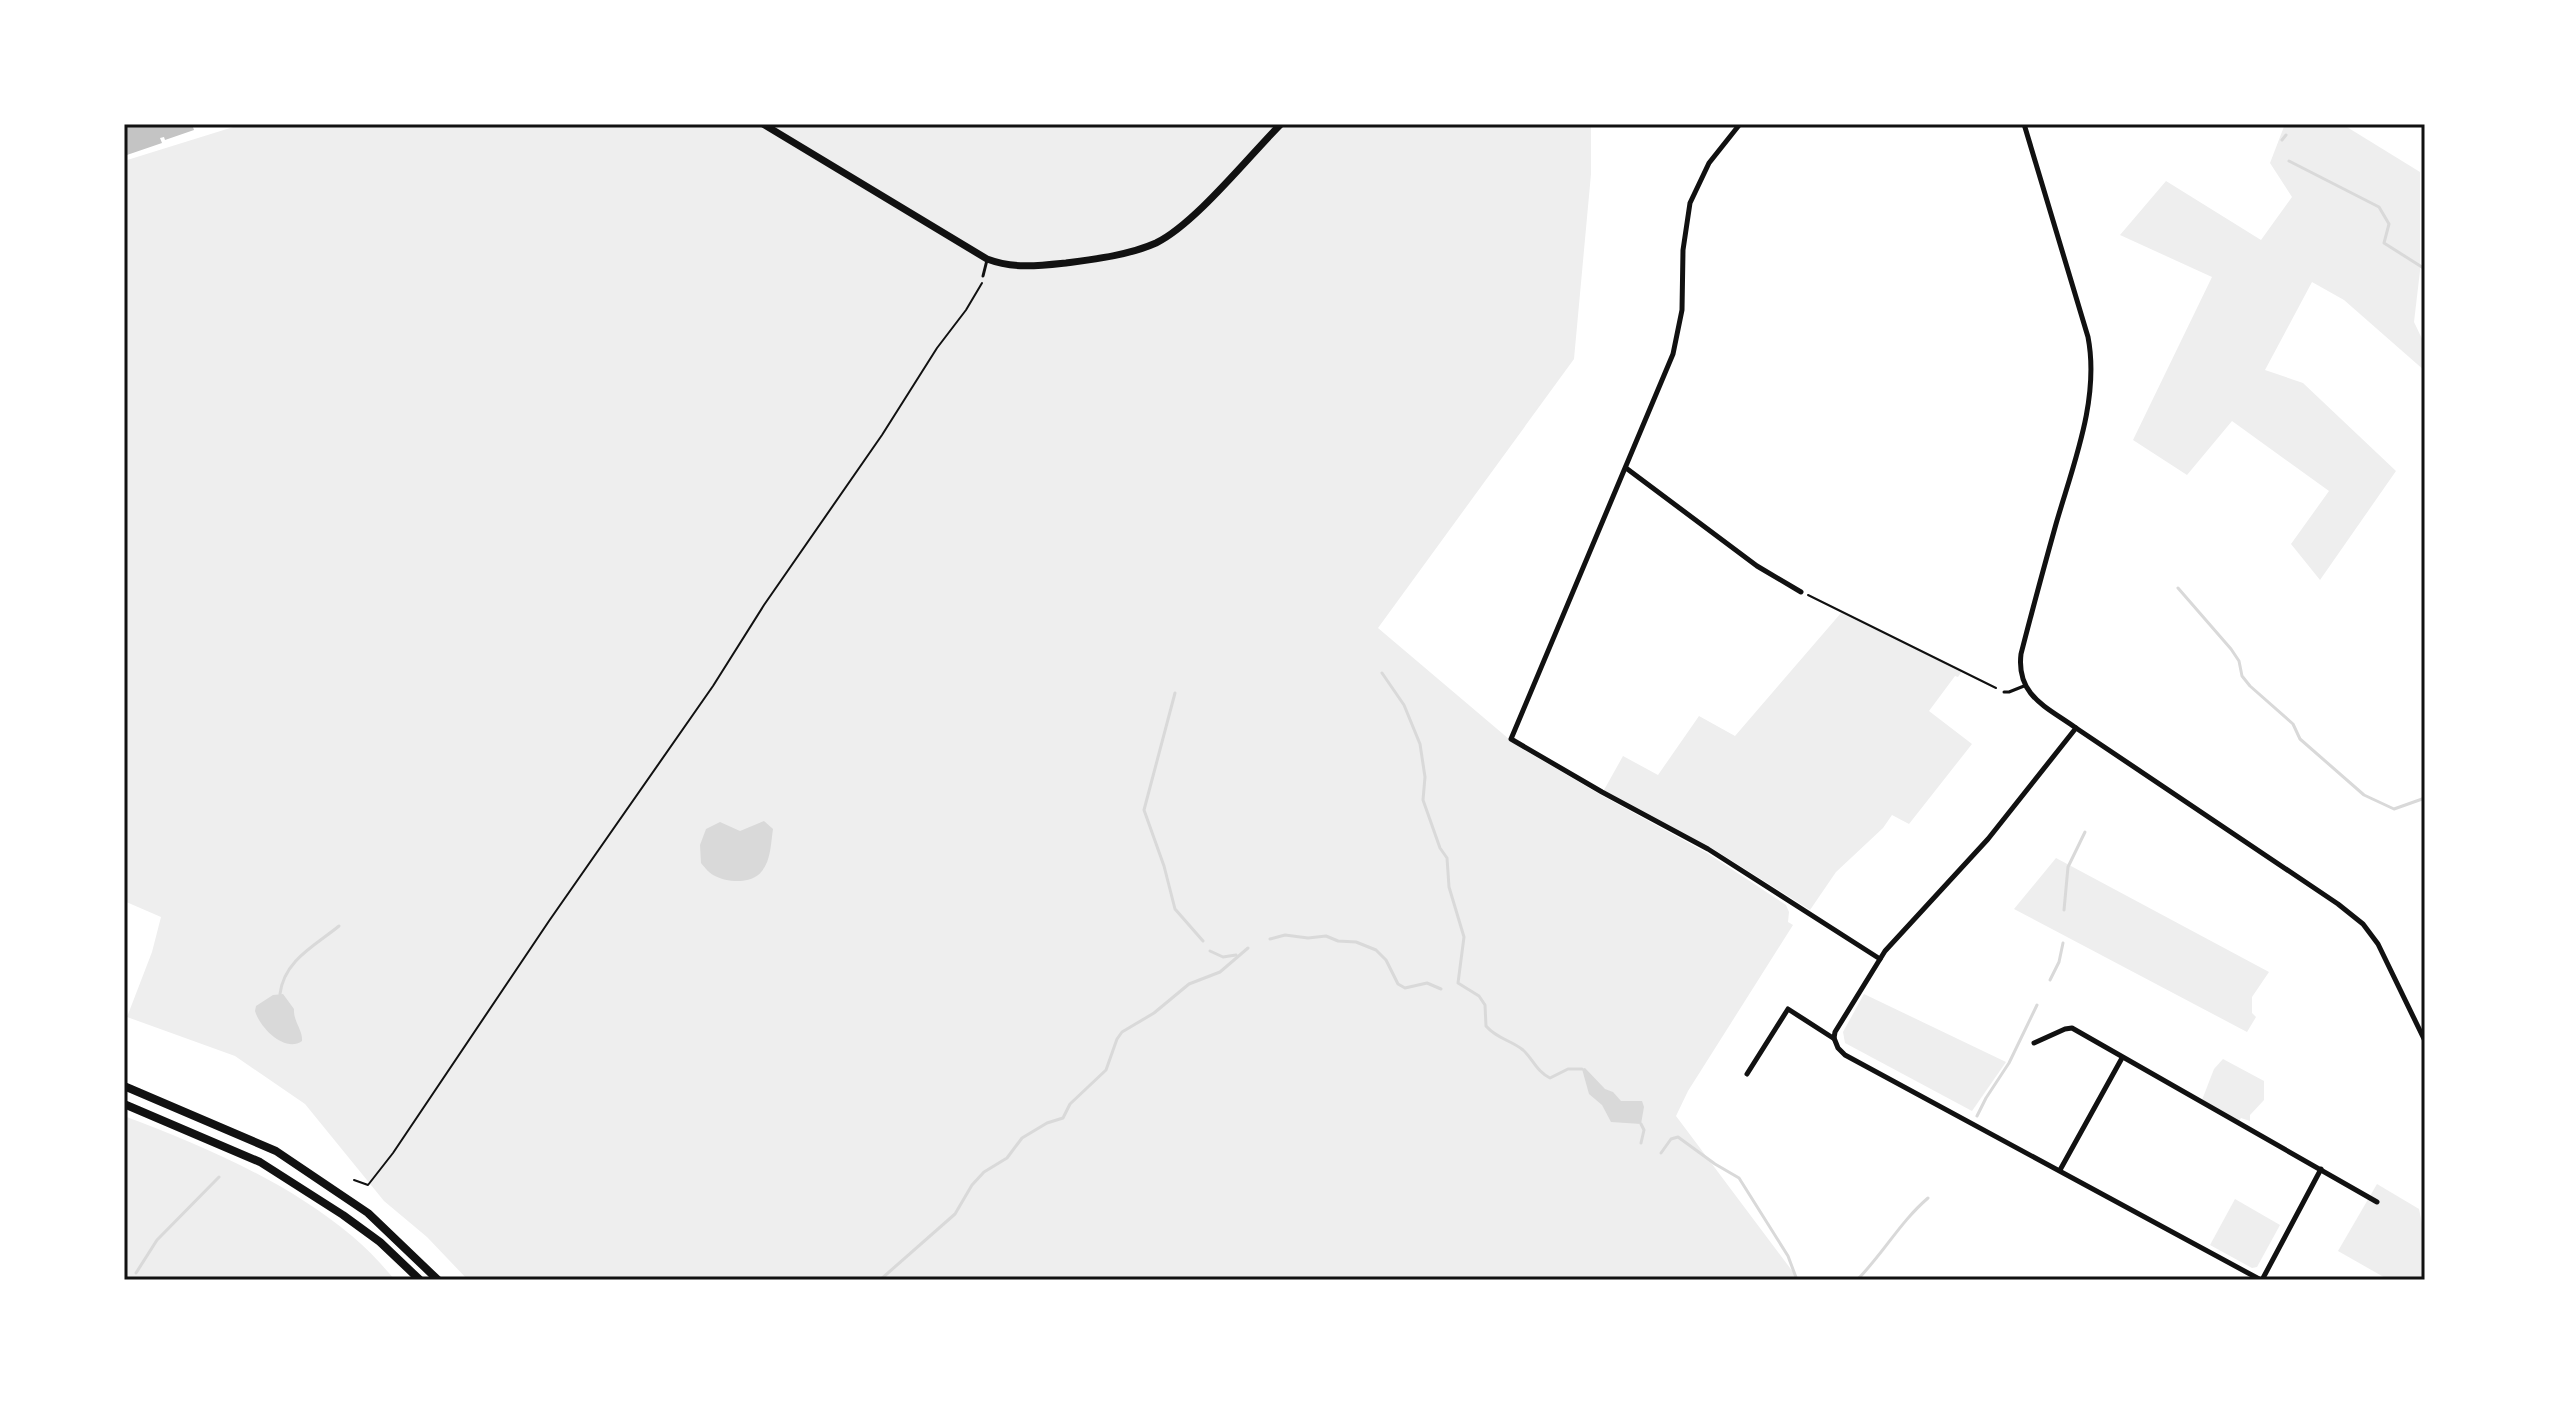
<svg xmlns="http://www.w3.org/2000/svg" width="2549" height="1404" viewBox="0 0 2549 1404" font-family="'Exo 2',sans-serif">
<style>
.green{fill:#eee}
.water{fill:#d9d9d9}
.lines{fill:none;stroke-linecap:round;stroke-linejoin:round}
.stream{stroke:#d9d9d9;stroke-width:3}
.building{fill:#c4c4c4}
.path{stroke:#111;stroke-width:2}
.service{stroke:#111;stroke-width:3}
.minor{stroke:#111;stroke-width:5}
.secondary{stroke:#111;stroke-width:7}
.primary{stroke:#111;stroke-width:8}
.neatline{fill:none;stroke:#111;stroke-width:3}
</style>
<rect width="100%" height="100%" fill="#fff"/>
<g class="green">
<polygon points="243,124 1591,124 1591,174 1574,359 1378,628 1516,745 1601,795 1707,853 1786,905 1789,912 1788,922 1793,925 1688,1091 1676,1116 1799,1280 468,1280 427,1237 384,1201 305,1104 235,1056 127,1017 152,952 161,917 124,901 124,161"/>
<polygon points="2285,124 2342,124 2420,172 2420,271 2414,322 2425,345 2425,371 2344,300 2312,282 2265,370 2303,383 2396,471 2320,580 2291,544 2329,491 2232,421 2187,475 2133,440 2212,277 2120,235 2166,181 2261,240 2292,197 2270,163"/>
<polygon points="1841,613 1962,671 1958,677 1955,676 1929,711 1972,744 1909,824 1892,815 1883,828 1836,872 1810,910 1710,847 1604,790 1623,756 1658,775 1699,716 1735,736"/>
<polygon points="2056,858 2269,972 2252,997 2252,1013 2256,1017 2247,1032 2014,909"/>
<polygon points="1864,994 2006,1062 1972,1111 1845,1043 1843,1032"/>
<polygon points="2223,1059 2264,1081 2264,1100 2250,1115 2250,1121 2241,1118 2239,1121 2202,1100 2214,1069"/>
<path d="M 124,1116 C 204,1146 286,1181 352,1236 C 368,1249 382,1265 395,1280 L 124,1280 Z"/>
<polygon points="2377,1184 2419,1209 2425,1239 2425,1280 2389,1280 2338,1251"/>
<polygon points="2235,1199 2280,1225 2257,1267 2252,1268 2210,1245"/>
</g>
<g class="water">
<path d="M 764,821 L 773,829 C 771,842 771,860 762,871 C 753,884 728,883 715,876 C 710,874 705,868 701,863 L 700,845 L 706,829 L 720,822 L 740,831 Z"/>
<path d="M 283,994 L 294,1009 C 293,1021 303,1030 302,1041 C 285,1053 260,1028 255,1011 L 256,1006 L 273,995 Z"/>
<polygon points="1585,1068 1605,1089 1613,1092 1621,1101 1642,1101 1644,1107 1641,1124 1611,1122 1602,1105 1589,1094 1582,1069"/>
</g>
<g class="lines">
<g class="stream">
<polyline points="2282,140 2286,135"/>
<polyline points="2289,161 2379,207 2389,224 2384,243 2425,269"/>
<polyline points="2178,588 2231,649 2239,661 2242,676 2250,686 2293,724 2300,739 2364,795 2394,809 2425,798"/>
<path d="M 1382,673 L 1404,705 L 1420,744 L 1425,777 L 1423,800 L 1440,848 L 1447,858 L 1449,887 L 1464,937 L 1458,983 L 1479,996 L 1485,1005 L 1486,1026 C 1497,1039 1511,1040 1523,1050 C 1533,1059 1537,1072 1550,1078 L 1568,1069 L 1582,1069"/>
<polyline points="1175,693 1144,810 1164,866 1175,909 1203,941"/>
<polyline points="2064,910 2068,867 2085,832"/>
<polyline points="1270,939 1285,935 1308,938 1326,936 1338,941 1356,942 1376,950 1386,960 1398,984 1405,988 1427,983 1441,989"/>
<polyline points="1210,951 1223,957 1236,955"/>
<polyline points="2050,980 2059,962 2063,943"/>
<path d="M 280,994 C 284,960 316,945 339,926"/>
<polyline points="1977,1116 1986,1098 2009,1063 2037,1005"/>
<polyline points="1641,1143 1644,1130 1641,1124"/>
<polyline points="1661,1153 1671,1139 1678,1137 1715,1164 1739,1178 1788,1256 1797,1280"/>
<polyline points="136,1273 157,1240 219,1177"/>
<polyline points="880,1280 955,1214 972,1185 984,1172 1007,1158 1022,1138 1047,1123 1063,1118 1070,1104 1106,1070 1117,1039 1122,1032 1154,1013 1189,984 1220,972 1248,948"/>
<path d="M 1857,1280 C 1883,1254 1900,1222 1928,1198"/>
</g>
</g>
<polygon class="building" points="124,124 192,124 194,130 165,140 164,137 160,138 162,143 124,156"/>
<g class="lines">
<g class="path">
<polyline points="1808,595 1996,688"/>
<polyline points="354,1180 368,1185 393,1153 549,921 713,686 764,605 882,435 937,348 966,310 982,283"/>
</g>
<g class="service">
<polyline points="983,276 987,260"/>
<polyline points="2004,692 2009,692 2024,686"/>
</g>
<g class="minor">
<polyline points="1740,124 1709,163 1690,203 1683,250 1682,310 1673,354 1511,739 1602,792 1708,849 1880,959"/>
<path d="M 2024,124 L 2088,337 C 2100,399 2073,465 2056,524 C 2044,567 2032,611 2021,654 C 2016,696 2047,707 2076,728 L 2338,904 L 2363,924 L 2378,944 L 2425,1041"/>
<polyline points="1626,468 1757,566 1801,592"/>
<polyline points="1834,1038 1838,1048 1845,1055 2261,1280"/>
<polyline points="1834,1038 1835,1032 1885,951 1988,839 2076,728"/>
<polyline points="2034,1043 2065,1029 2072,1028 2377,1202"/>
<polyline points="1747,1074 1788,1009 1833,1038"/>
<polyline points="2060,1170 2122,1058"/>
<polyline points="2262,1280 2321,1169"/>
</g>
<path class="secondary" d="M 763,124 L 987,259 C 1014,269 1038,266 1066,263 C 1096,259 1129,255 1156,243 C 1195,224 1249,156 1281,124"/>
<g class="primary">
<polyline points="124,1086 276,1151 368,1213 438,1280"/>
<polyline points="124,1104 260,1162 343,1215 380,1242 420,1280"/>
</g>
</g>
<rect width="2549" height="1404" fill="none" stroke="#ffffff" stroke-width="252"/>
<rect x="126" y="126" width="2297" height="1152" class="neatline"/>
</svg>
